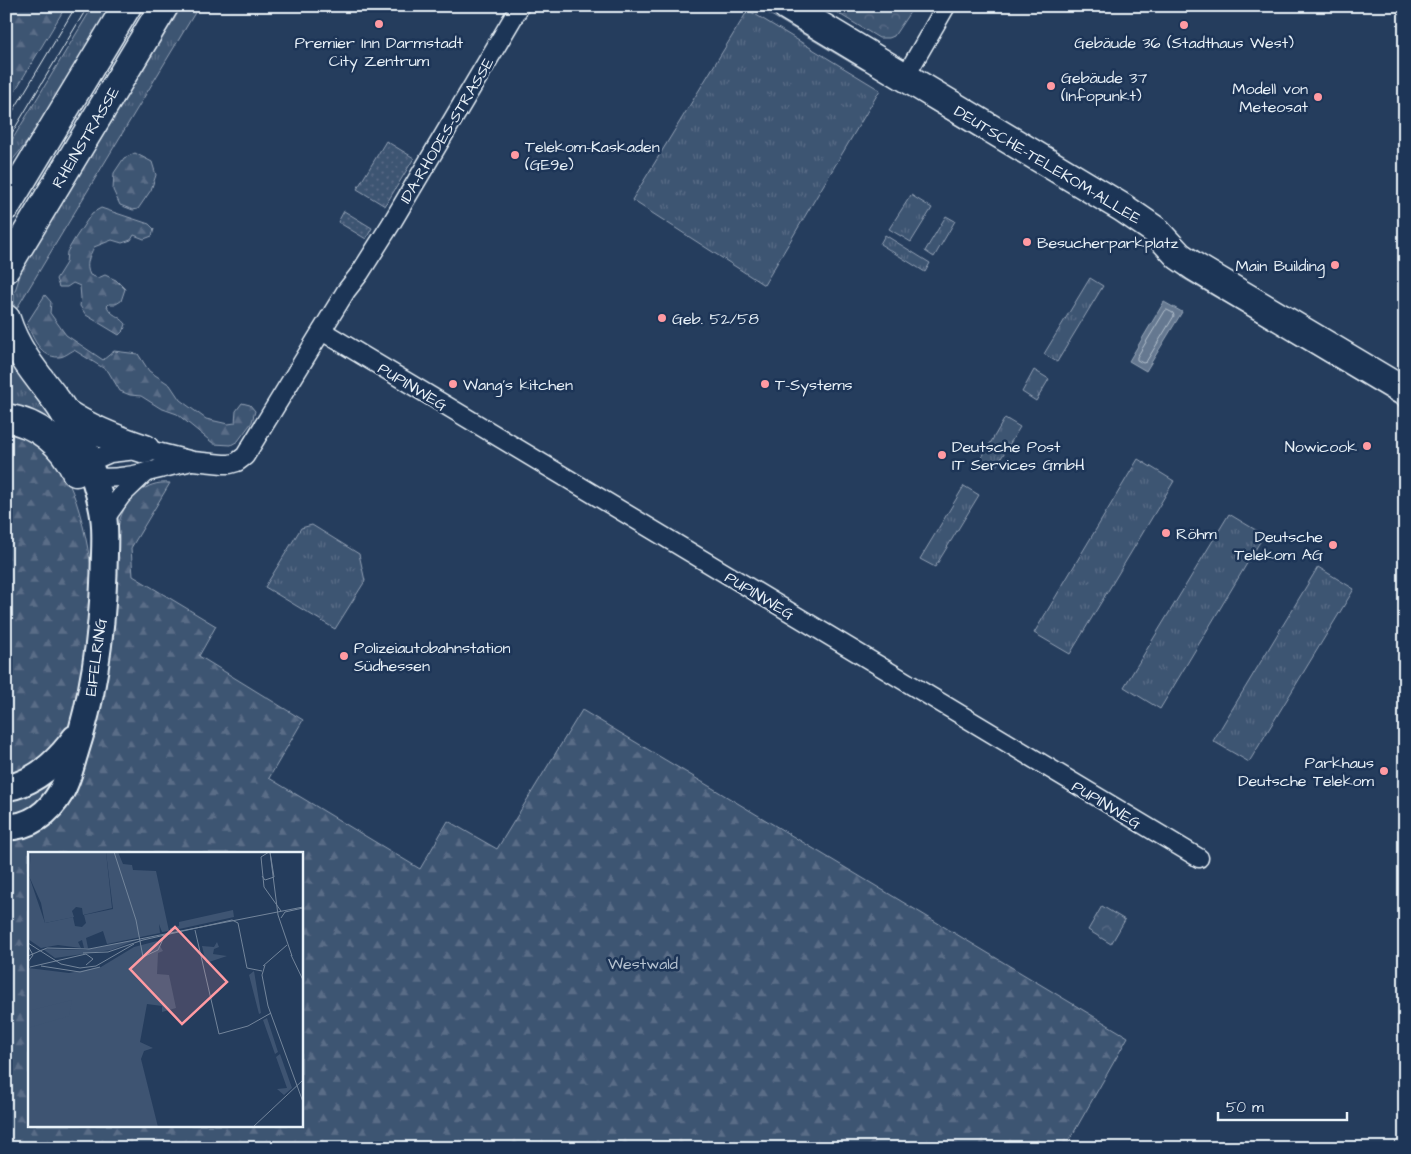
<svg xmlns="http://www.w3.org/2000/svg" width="1411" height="1154" viewBox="0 0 1411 1154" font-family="'Architects Daughter',sans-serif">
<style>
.grass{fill:url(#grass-tufts);stroke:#93a2b5}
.forest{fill:url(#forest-firs);stroke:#93a2b5;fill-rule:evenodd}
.park{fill:url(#park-crowns);stroke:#93a2b5}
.garden{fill:url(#garden-dots);stroke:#93a2b5}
.water{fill:#657890;stroke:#99a8ba}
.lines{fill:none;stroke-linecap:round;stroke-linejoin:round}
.shore{stroke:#b4c1ce;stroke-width:1}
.minor-casing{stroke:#e8f1f8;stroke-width:21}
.secondary-casing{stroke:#e8f1f8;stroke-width:29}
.primary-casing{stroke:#e8f1f8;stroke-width:31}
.minor{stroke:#1d3557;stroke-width:18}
.secondary{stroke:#1d3557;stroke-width:25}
.primary{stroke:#1d3557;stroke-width:28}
.tram{stroke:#e8f1f8;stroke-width:1}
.poi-dot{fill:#ff9aa2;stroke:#1d3557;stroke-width:2}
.labels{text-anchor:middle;stroke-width:5;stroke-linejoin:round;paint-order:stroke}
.poi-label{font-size:16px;fill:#e8f1f8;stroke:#1d3557;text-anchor:start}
.street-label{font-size:16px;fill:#e8f1f8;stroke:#1d3557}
.park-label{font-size:16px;fill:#b5c2d0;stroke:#1d3557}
.inset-road{fill:none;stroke:#73859b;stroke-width:1}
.view{fill:#ff9aa2;fill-opacity:0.15;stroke:#ff9aa2;stroke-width:2.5}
.inset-edge{fill:none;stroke:#e8f1f8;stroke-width:2.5}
</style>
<defs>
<pattern id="grass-tufts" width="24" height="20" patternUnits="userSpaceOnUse" patternTransform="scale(1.25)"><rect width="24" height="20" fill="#3e5472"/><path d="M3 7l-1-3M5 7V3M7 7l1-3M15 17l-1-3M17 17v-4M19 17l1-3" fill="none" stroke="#5a6d87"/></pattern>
<pattern id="forest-firs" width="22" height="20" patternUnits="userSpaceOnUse" patternTransform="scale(1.25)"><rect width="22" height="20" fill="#3e5472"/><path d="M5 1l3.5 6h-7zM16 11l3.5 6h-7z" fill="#5a6d87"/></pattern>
<pattern id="park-crowns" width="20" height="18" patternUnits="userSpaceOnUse" patternTransform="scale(1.25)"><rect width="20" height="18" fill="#3e5472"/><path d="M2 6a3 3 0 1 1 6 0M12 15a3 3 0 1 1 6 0" fill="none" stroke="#5a6d87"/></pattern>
<pattern id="garden-dots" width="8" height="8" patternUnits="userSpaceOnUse" patternTransform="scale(1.25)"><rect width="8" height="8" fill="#3e5472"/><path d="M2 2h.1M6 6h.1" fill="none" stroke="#5a6d87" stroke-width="1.8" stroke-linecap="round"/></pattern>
</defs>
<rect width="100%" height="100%" fill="#253d5d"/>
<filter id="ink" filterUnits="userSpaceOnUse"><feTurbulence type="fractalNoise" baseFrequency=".02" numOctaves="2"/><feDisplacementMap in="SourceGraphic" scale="10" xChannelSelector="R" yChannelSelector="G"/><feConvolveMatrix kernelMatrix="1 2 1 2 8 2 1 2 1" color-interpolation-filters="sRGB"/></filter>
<g filter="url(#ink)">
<g class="grass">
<polygon points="93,6 112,6 37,130 6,168 6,150"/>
<polygon points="182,6 199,6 14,313 14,294 22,269"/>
<polygon points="756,6 768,6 871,67 868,71 863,70"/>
<polygon points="748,10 880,90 764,285 632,200"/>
<polygon points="926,105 977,135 977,138 924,106"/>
<polygon points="911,195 932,208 911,242 889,229"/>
<polygon points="946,216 955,221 934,257 925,251"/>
<polygon points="885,235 930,263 925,272 880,244"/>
<polygon points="1185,273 1267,324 1268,328 1181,277"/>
<polygon points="1090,278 1103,286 1057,362 1044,354"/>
<polygon points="1292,340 1405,403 1405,410 1290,341"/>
<polygon points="9,350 68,432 6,408 6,355"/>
<polygon points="1034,370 1049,379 1036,401 1022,392"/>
<polygon points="1005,418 1020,427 995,468 981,459"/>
<polygon points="1138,459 1174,481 1070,654 1034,633"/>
<polygon points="964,486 979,495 935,567 920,559"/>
<polygon points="1229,514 1264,535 1160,709 1124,687"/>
<polygon points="312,525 359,554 365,581 335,629 265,587 301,528"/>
<polygon points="1318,567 1354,589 1249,762 1213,741"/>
</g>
<g class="forest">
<polygon points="6,6 66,6 6,106"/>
<polygon points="135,153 152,162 156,175 151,190 138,209 133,210 120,205 113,190 114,173 124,158"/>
<path d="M 101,208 L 149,224 L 154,229 L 152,236 L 144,239 L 134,235 L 131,240 L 122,243 L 112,240 L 94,247 C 89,257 85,265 90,275 L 98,278 L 105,275 L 116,280 L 125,289 L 121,301 L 116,304 L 109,304 L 107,306 C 111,316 119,315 126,324 L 124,330 L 119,335 L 86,315 L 80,306 L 81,298 L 80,286 L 73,283 L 67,287 L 59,287 L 56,279 L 66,263 L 67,252 L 74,240 L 92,213 Z"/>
<path d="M 45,295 L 51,302 L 50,313 L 66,335 L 103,360 L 114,351 L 138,354 L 149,371 L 170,385 L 180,400 L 206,419 L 228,424 L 235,423 L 236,411 L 242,403 L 250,405 L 255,411 L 252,422 L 238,441 L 231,445 L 214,444 L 177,414 L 160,408 L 141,396 L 130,395 L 120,391 L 108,371 L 74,350 C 70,352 64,357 59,357 C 41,358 32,337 27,323 Z"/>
<path d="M 6,430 C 20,435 33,440 44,449 C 78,476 87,543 94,584 L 116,595 C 120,560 106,518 138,493 C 148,485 157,482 170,483 L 131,548 L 133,576 L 216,626 L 199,656 L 303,720 L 269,778 L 420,869 L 448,821 L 497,849 L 582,710 L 1128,1037 L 1065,1148 L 6,1148 ZM 29,853 L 301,853 L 301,1125 L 29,1125 Z"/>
</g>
<g class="park">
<polygon points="826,6 914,6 894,36 889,38 879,38"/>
<polygon points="1102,906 1125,920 1111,944 1088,930"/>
</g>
<g class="garden">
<polygon points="386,141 414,158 385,206 357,189"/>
<polygon points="344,211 372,228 366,239 338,222"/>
</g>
<polygon class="water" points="1164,302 1182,312 1146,371 1129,361"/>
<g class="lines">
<polygon class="shore" points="1167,310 1173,313 1174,316 1146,362 1143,363 1137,360 1137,357 1165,311"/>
<defs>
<g id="minor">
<polyline points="905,77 946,6"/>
<polyline points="322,331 1199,858"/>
<polyline points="82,467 89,462 110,453 145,449 193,461 223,464 230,464 237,462 245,456 346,291 360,273 391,224 520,6"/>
<path d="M 84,475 C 117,484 156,469 188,462"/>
<polyline points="104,520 121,496 146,472"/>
</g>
<g id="secondary">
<path d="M 6,788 C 36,783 58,761 75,738"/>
<path d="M 6,827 C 30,827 49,813 61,792 C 68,780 71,766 75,753 C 94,695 102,634 104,573 C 104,556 106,538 104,520 C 102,500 95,481 89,462"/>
</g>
<g id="primary">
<polyline points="787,6 1123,208 1155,230 1179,256 1195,267 1405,392"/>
<polyline points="6,206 127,6"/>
<polyline points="6,268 164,6"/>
<path d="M 6,319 C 16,351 36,374 56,400 C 70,419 80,440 89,462"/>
<path d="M 65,413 C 89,429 117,440 145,449"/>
<path d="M 6,418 C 38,423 63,444 76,472"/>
</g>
</defs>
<use href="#minor" class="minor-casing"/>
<use href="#secondary" class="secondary-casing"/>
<use href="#primary" class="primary-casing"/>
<use href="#minor" class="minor"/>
<use href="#secondary" class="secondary"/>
<use href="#primary" class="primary"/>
<g class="tram">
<polyline points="6,123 76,6"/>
<polyline points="6,143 88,6"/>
</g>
</g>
</g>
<g class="poi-dot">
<circle cx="379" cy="24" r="5"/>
<circle cx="1184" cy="25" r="5"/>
<circle cx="1051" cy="86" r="5"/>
<circle cx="1318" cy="97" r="5"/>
<circle cx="515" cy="155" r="5"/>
<circle cx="1027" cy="242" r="5"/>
<circle cx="1335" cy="265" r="5"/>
<circle cx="662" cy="318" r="5"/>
<circle cx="453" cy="384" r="5"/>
<circle cx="765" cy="384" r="5"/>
<circle cx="1367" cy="446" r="5"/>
<circle cx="942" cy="455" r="5"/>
<circle cx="1166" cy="533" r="5"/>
<circle cx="1333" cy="545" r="5"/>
<circle cx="344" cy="656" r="5"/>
<circle cx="1384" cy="771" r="5"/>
</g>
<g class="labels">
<g class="poi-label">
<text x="379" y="48" text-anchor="middle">Premier Inn Darmstadt<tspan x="379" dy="18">City Zentrum</tspan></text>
<text x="1184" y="48" text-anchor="middle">Gebäude 36 (Stadthaus West)</text>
<text x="1061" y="83">Gebäude 37<tspan x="1061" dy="18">(Infopunkt)</tspan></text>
<text x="1308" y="94" text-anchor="end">Modell von<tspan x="1308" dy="18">Meteosat</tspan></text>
<text x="525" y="152">Telekom-Kaskaden<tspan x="525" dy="18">(GE9e)</tspan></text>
<text x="1037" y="248">Besucherparkplatz</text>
<text x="1325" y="271" text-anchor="end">Main Building</text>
<text x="672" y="324">Geb. 52/58</text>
<text x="463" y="390">Wang's kitchen</text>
<text x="775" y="390">T-Systems</text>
<text x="952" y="452">Deutsche Post<tspan x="952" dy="18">IT Services GmbH</tspan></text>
<text x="1357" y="452" text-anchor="end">Nowicook</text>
<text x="1176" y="539">Röhm</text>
<text x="1323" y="542" text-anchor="end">Deutsche<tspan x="1323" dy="18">Telekom AG</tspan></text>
<text x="354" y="653">Polizeiautobahnstation<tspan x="354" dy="18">Südhessen</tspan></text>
<text x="1374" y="768" text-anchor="end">Parkhaus<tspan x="1374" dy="18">Deutsche Telekom</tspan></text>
</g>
<g class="street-label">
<text transform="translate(446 130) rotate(-59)" y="6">IDA-RHODES-STRASSE</text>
<text transform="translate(85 137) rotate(-59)" y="6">RHEINSTRASSE</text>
<text transform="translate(1048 164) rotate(31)" y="6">DEUTSCHE-TELEKOM-ALLEE</text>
<text transform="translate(413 386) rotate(31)" y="6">PUPINWEG</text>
<text transform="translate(760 595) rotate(31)" y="6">PUPINWEG</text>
<text transform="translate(95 657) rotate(-82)" y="6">EIFELRING</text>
<text transform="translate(1107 804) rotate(31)" y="6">PUPINWEG</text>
</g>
<g class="park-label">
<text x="643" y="969">Westwald</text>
</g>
</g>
<g transform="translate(28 852)">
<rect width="275" height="275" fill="#253d5d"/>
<path d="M 226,119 L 233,161 L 231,162 L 221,123 ZM 239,166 L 250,200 L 247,202 L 235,168 ZM 252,202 L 264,236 L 256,243 L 249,237 L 259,236 L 248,205 Z" fill="#3e5472"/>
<path d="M 0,0 L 3,0 L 1,24 L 17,71 L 45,65 L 47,74 L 54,75 L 58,71 L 56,63 L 85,57 L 78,0 L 90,0 L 95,12 L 104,13 L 105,18 L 128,19 L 141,79 L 134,80 L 131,72 L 132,81 L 79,92 L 75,79 L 58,86 L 60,96 L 56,96 L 54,88 L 50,90 L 53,96 L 30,93 L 13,96 L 0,87 ZM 205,58 L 206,65 L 142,79 L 142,76 L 151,74 L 151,70 ZM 111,87 L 83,98 L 27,106 L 15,97 L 57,98 ZM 129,89 L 135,99 L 130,101 L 129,122 L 141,123 L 148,156 L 134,160 L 134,154 L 119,152 L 112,190 L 125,196 L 116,199 L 113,207 L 130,275 L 0,275 L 0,116 L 41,121 L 73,115 L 106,95 Z" fill="#3e5472"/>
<path d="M 3,0 L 78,0 L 84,56 L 55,63 L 54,56 L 48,55 L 44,59 L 46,65 L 17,71 L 13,51 L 1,24 Z" fill="#3e5472"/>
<path d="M 189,90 L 191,95 L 186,97 L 185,102 L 199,104 L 178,111 L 174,94 L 186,95 Z" fill="#3e5472"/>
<path d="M 44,148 L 41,164 L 0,176 L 0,159 Z" fill="#3e5472"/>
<path class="inset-road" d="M 86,0 L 108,68 L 115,105 L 130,98 L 136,85M 241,0 L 233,5 L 236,35 L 253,59M 242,0 L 250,63 L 264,104M 234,24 L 237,28 L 246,25 L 242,0M 253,66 L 257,60 L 275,56M 167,78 L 191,182 L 220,174 L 243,161M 0,91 L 33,112 L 52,116 L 68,114 L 106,92M 0,94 L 5,103 L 0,110M 55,101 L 80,100 L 115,88 L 204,68 L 210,71 L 219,116 L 234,119M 263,103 L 275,128M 0,104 L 19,96 L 61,97 L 275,55M 237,113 L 234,123 L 240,154 L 275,250M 13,114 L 52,120 L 72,115M 235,114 L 259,93M 2,115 L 58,102 L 65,107 L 58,113M 225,275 L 275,228"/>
<path class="view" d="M 147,75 L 199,130 L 154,172 L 102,117 Z"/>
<rect width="275" height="275" class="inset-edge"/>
</g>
<rect width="1411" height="1154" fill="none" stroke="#1d3557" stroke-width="25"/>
<rect x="12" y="12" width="1386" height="1129" fill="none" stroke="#e8f1f8" stroke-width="2" filter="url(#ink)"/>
<path d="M1218 1112v8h129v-8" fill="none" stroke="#e8f1f8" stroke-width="2.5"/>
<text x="1226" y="1112" font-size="15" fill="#e8f1f8" stroke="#1d3557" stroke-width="4" paint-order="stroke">50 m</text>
</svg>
